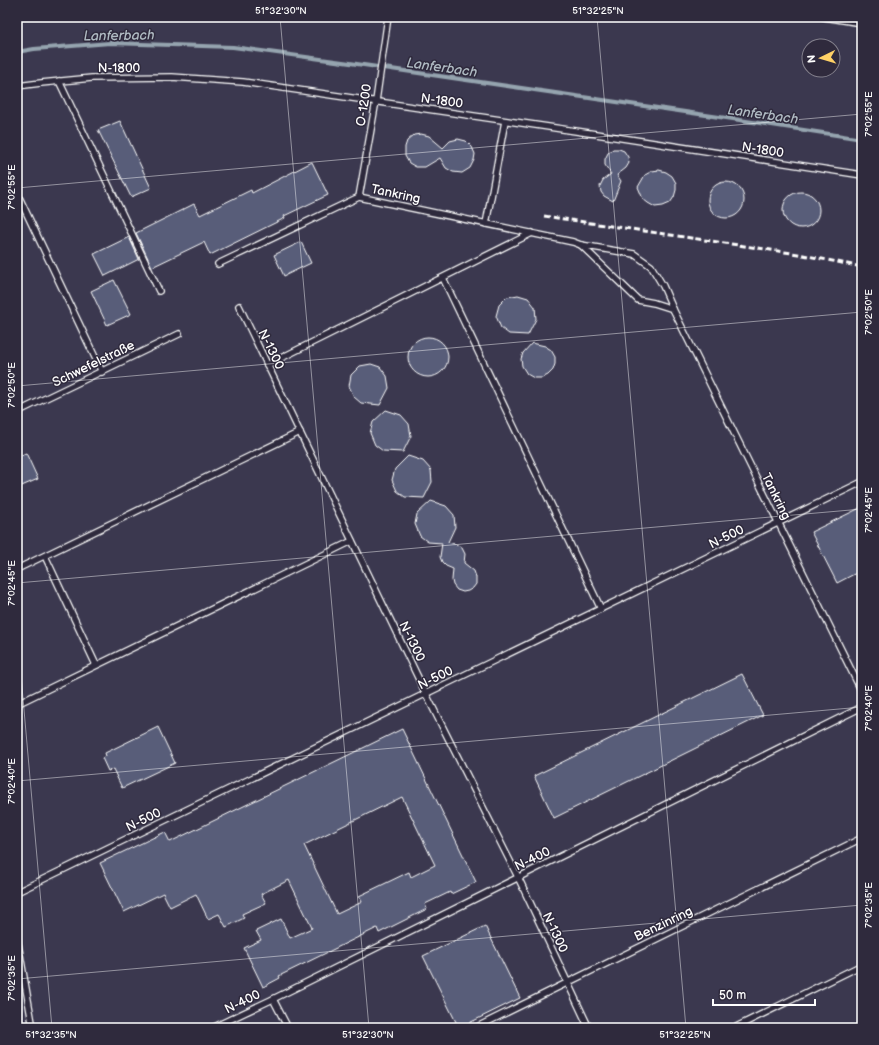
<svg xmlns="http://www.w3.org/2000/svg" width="879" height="1045" viewBox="0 0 879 1045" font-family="'Balsamiq Sans',sans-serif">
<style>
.built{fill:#3b394f;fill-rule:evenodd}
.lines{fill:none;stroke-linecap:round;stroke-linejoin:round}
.stream{stroke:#95a4af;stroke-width:4}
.building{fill:#585d79;stroke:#fff;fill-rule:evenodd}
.service-casing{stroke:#fff;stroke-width:8}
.service{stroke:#2f2a3d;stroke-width:5.5}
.rail{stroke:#fff;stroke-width:3;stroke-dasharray:6 3;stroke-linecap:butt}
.ticks{fill:none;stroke:#fff;stroke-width:1;stroke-opacity:0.45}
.labels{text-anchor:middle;stroke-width:3;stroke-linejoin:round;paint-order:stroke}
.street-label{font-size:13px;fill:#fff;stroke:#2f2a3d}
.water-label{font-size:14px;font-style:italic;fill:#b0bbc3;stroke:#2f2a3d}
.neatline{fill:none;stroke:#fff;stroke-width:1.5}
.ticks-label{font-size:10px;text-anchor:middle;fill:#fff}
</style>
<rect width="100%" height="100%" fill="#2f2a3d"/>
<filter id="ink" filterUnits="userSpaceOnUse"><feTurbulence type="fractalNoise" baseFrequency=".025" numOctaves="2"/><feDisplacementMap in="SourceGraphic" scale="8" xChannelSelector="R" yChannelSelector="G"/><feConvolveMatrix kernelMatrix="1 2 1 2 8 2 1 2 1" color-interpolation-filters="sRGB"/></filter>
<g filter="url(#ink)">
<path class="built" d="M 17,17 L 862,17 L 862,1028 L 25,1028 L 17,993 ZM 809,46 L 833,46 L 833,70 L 809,70 Z"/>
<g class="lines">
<polyline class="stream" points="17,52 34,49 110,43 233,47 350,63 733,119 862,139"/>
</g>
<g class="building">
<polygon points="120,121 151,188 131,197 98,130"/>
<polygon points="421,134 429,136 443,148 450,141 458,139 466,141 472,147 475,154 474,160 470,168 462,173 453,172 446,168 440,158 425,167 416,167 409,163 405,156 405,147 407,141 414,135"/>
<polygon points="613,149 619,149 624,151 628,157 629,163 626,168 617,175 621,181 613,201 604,196 601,192 600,186 603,180 611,174 605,165 605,159 608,153"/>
<polygon points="312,162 328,195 284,216 285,218 210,255 204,242 152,267 136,233 194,204 200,215 251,190 252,193"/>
<polygon points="659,170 666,172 672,176 676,183 676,190 674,197 670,203 663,206 655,207 648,203 643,199 638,187 645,175 652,171"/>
<circle cx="726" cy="200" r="18"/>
<circle cx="801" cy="210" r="18"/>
<polygon points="129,237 139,259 105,276 94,254"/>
<polygon points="301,242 311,263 284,276 274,255"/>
<polygon points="114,280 131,314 107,325 91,291"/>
<polygon points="518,295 528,298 535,307 536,319 528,335 509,334 501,328 496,316 499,305 507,297"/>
<circle cx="428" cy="357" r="20"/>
<polygon points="532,343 545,346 551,350 555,357 555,364 553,370 548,375 542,378 534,378 527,374 522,366 521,359 523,353"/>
<polygon points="371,364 380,367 387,376 389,388 380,405 361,403 354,397 349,386 351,375 360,366"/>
<polygon points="386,410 401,415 409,424 411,436 403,452 383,451 375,445 370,433 373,422"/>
<polygon points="26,453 38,479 17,488 17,457"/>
<polygon points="408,456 423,461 431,470 432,482 424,498 405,497 397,491 392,480 395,469"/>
<polygon points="431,501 446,506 454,515 455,527 448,542 458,545 462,548 465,554 464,563 474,571 476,577 476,584 473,588 468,591 463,592 457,590 453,585 452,580 453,569 446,566 442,562 440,557 442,543 428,542 420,536 415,524 417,514"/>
<polygon points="862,507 862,570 837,583 811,532"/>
<polygon points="742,674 763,715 554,818 534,776"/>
<polygon points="158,727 175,763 122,788 113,769 108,771 102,758 106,756 105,753"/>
<path d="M 402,729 L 476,882 L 451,894 L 450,892 L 425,904 L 427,909 L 379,933 L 377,928 L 279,976 L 280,978 L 263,987 L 244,948 L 261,940 L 256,931 L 281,919 L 290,938 L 312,928 L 289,880 L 261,894 L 266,903 L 242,914 L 244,918 L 226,927 L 219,914 L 208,919 L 196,894 L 170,907 L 163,893 L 124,912 L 100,863 L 165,832 L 170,842 ZM 402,797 L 435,865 L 411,877 L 409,872 L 359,896 L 362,902 L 337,914 L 304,845 Z"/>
<polygon points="485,926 520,998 459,1028 423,956"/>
</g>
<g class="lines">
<defs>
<g id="service">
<polyline points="824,17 862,23"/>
<polyline points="59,81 159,291"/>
<polyline points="17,86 41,83 92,78 172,77 243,82 596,134 862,175"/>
<polyline points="17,193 102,372"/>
<polyline points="359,197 376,101 388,17"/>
<polyline points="486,224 505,121"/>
<polyline points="581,245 634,254 651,266 663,286 673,309 862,692"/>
<polyline points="218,264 359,197 573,242 581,245 638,300 654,303 673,309"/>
<polyline points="443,278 601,609"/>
<polyline points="239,306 426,694 518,877 589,1028"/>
<polyline points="267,365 532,233"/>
<polyline points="17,412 179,334"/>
<polyline points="45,556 96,665"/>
<polyline points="17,569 300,432"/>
<polyline points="17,704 352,541"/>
<polyline points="17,892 862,482"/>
<polyline points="17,938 33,1028"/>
<polyline points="273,999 288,1028"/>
<polyline points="212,1028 273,999 862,707"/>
<polyline points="475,1028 862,838"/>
<polyline points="734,1028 862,965"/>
</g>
</defs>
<use href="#service" class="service-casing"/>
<use href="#service" class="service"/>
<polyline class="rail" points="544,216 798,254 862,267"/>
</g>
</g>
<path class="ticks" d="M 280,17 L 369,1028M 597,17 L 686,1028M 17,188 L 862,114M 17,386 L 862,312M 17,583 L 862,509M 17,630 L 52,1028M 17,781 L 862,707M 17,979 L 862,905"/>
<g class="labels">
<g class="street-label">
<text x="119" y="72">N-1800</text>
<text transform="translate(442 100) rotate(8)" y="5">N-1800</text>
<text transform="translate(363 105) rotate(-81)" y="5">O-1200</text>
<text transform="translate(763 149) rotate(9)" y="5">N-1800</text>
<text transform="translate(396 193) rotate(12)" y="5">Tankring</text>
<text transform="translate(272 349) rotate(64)" y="5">N-1300</text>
<text transform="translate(93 363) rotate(-26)" y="5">Schwefelstraße</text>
<text transform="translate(777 496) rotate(64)" y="5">Tankring</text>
<text transform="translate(726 536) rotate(-26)" y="5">N-500</text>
<text transform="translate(413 641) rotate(64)" y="5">N-1300</text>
<text transform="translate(435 677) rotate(-26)" y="5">N-500</text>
<text transform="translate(143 819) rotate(-26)" y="5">N-500</text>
<text transform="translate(532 858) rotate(-26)" y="5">N-400</text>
<text transform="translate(663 923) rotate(-26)" y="5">Benzinring</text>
<text transform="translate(556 932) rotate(65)" y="5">N-1300</text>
<text transform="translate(242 1001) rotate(-26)" y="5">N-400</text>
</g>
<g class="water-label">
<text transform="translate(119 35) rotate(-1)" y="5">Lanferbach</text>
<text transform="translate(442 67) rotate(8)" y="5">Lanferbach</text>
<text transform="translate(763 114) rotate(8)" y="5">Lanferbach</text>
</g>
</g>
<rect width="879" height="1045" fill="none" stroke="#2f2a3d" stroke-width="44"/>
<g transform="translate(821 58) rotate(265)"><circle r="19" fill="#2f2a3d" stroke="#827f8b"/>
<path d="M0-3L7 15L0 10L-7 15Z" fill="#ffd166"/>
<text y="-6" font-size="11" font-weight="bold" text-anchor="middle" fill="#ffffff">N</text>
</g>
<path d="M713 999v6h102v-6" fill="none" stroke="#ffffff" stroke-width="2"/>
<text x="719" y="999" font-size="12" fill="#ffffff" stroke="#2f2a3d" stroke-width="3" paint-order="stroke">50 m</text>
<rect x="22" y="22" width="835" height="1001" class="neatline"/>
<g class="ticks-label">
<text x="281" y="14">51°32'30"N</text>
<text x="598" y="14">51°32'25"N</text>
<text transform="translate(868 114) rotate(-90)" y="4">7°02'55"E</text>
<text transform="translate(11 187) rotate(-90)" y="4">7°02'55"E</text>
<text transform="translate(868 312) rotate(-90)" y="4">7°02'50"E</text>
<text transform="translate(11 385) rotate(-90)" y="4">7°02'50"E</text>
<text transform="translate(868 510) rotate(-90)" y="4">7°02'45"E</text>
<text transform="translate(11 583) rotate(-90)" y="4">7°02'45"E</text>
<text transform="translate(868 708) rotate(-90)" y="4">7°02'40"E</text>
<text transform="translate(11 781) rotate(-90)" y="4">7°02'40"E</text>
<text transform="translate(868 905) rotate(-90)" y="4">7°02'35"E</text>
<text transform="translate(11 978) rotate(-90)" y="4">7°02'35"E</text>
<text x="51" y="1038">51°32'35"N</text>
<text x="368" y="1038">51°32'30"N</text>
<text x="685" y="1038">51°32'25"N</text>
</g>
</svg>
